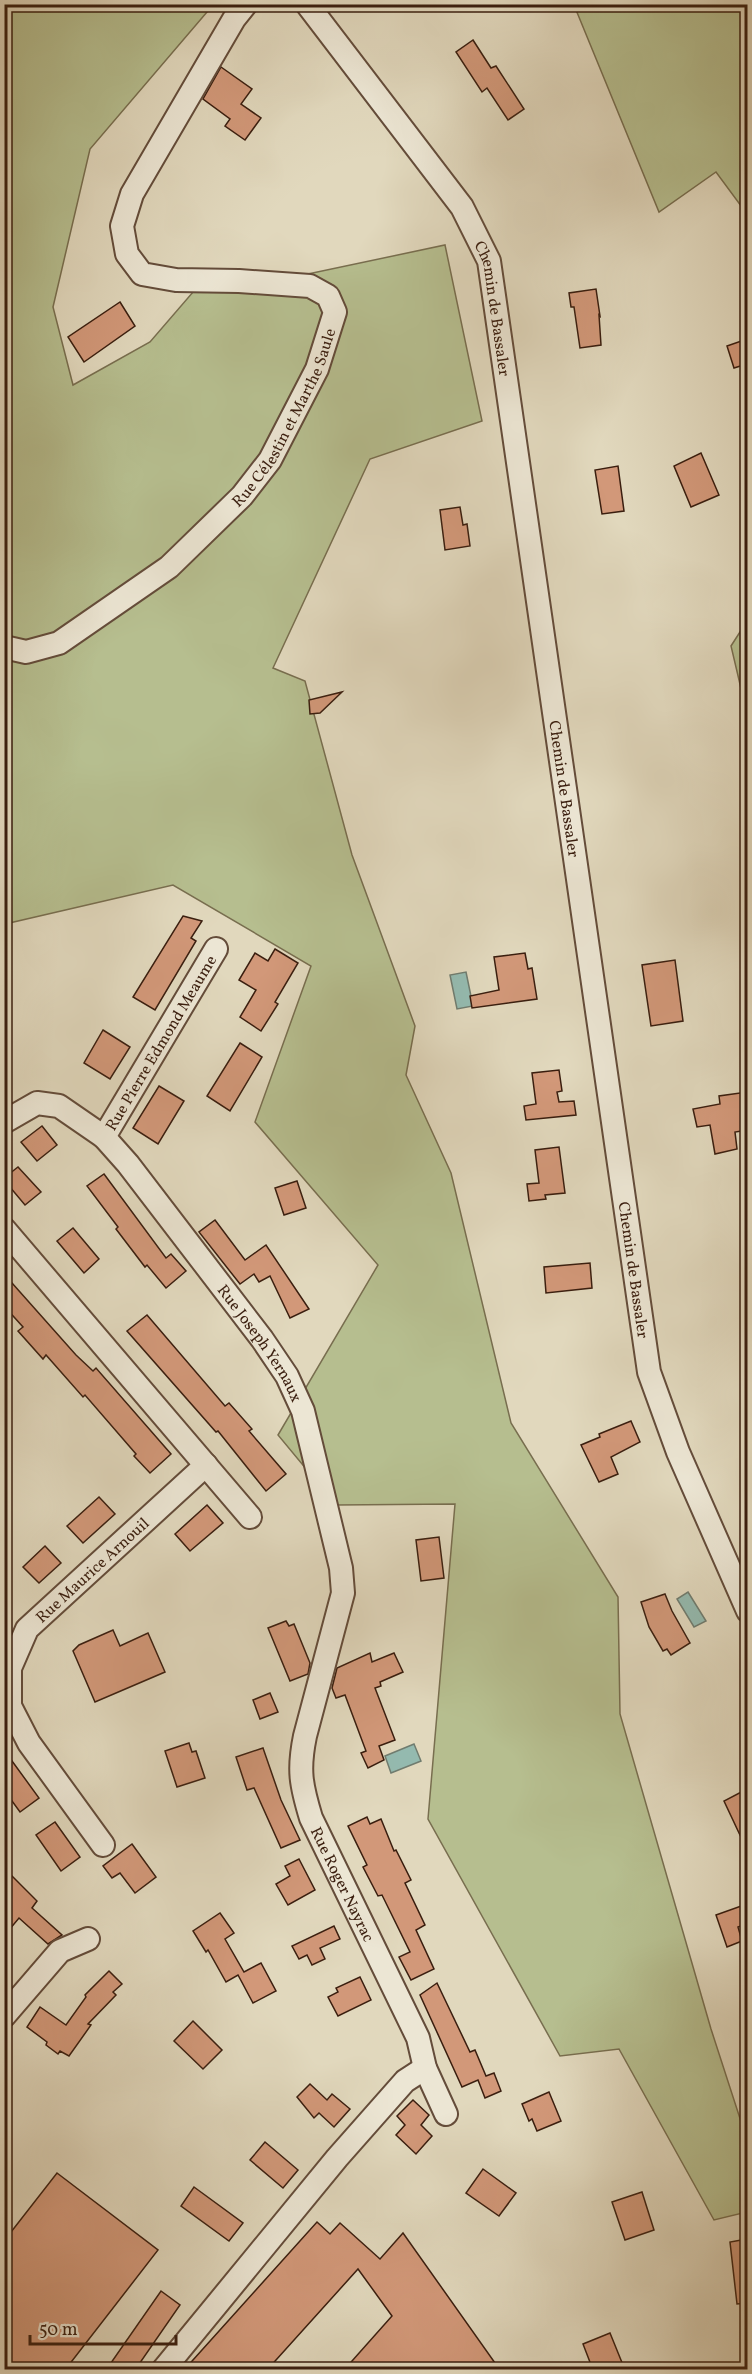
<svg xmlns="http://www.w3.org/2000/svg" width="752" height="2374" viewBox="0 0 752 2374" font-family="Vollkorn,serif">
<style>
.green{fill:#b6be8f;stroke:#786e4f;stroke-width:1.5}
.water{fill:#94baaf;stroke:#707c6f;stroke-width:1.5}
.building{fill:#d29879;stroke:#3a1e0f;stroke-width:1.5}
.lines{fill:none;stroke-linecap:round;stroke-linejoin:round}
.minor-casing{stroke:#644c3a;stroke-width:26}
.minor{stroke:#ece6d4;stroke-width:22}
.labels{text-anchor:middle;stroke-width:6;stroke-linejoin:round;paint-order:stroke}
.street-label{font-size:16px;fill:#3a1e0f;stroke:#ece6d4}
</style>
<rect width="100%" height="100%" fill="#e1d8bd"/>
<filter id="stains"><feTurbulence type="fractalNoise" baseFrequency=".00333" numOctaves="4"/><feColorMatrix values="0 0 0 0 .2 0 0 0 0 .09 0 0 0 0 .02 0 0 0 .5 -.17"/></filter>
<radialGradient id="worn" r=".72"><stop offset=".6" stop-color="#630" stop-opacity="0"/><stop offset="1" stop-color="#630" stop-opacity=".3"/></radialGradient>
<g class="green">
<polygon points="4,5 213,5 90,149 53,307 73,385 150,342 212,270 270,282 445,245 482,421 370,459 273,668 305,681 352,855 415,1026 406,1075 451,1173 511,1423 618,1597 620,1714 711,2029 747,2140 747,2212 714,2220 619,2049 560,2056 428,1819 455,1504 336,1505 278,1435 378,1265 255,1122 311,966 173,885 5,924"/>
<polygon points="574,5 747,5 747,214 716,172 659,212"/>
<polygon points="747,621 747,714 731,646"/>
</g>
<g class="water">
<polygon points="466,972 473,1006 457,1009 450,975"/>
<polygon points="688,1592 706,1621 694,1627 677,1599"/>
<polygon points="414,1744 421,1761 391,1773 385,1756"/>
</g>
<g class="building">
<polygon points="473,40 491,68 496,66 524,109 508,120 487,88 482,92 456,52"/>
<polygon points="221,67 252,89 241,104 261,118 245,140 225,126 230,119 203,99"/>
<polygon points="596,289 600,316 599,315 601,345 580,348 574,307 571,307 569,293"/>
<polygon points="120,302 135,326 84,362 68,337"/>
<polygon points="747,339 747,364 734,368 727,346"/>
<polygon points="701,453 719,495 691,507 674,466"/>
<polygon points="618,466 624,511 602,514 595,470"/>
<polygon points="460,507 463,525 467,524 470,546 445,550 440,510"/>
<polygon points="342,692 320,713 310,714 309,700"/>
<polygon points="183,916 202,921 191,938 196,941 155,1010 133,997"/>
<polygon points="275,949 298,963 275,1002 278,1004 261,1031 240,1017 256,990 239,980 255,953 268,961"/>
<polygon points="525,953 528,969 532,968 537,999 472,1008 470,996 499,990 494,957"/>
<polygon points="675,960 683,1021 651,1026 642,965"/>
<polygon points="103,1030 130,1047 110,1079 84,1063"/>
<polygon points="240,1043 262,1057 230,1111 207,1096"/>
<polygon points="559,1070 562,1091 557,1092 559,1102 574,1101 576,1115 526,1120 524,1106 536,1104 532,1073"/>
<polygon points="159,1086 184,1101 158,1144 133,1128"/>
<polygon points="747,1092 747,1130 735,1132 737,1149 715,1154 710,1125 697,1127 693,1109 720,1104 719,1096"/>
<polygon points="42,1126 57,1145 37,1161 21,1142"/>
<polygon points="559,1147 565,1193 545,1195 546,1199 529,1201 527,1184 539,1183 535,1150"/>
<polygon points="18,1167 41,1192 25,1205 4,1180 4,1178"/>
<polygon points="104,1174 166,1258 171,1254 186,1271 166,1288 147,1265 145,1267 116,1229 118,1227 87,1186"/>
<polygon points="297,1181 306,1208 284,1215 275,1188"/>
<polygon points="215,1220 245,1260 266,1245 309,1309 290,1318 270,1276 259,1282 254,1274 240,1284 199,1232"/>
<polygon points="73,1228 99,1259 84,1273 57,1241"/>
<polygon points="590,1263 592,1288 546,1293 544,1267"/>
<polygon points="4,1274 76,1355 93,1371 96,1368 171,1454 150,1473 134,1456 136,1454 85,1395 83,1397 46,1355 43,1359 18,1331 23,1327 4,1306"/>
<polygon points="147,1315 225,1406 229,1403 252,1429 249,1431 286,1474 266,1491 218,1431 216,1432 127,1331"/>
<polygon points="631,1421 640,1442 611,1457 618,1474 599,1482 581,1445 600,1437 599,1434"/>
<polygon points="99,1497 115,1514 83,1543 67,1526"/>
<polygon points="207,1505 223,1523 190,1551 175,1534"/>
<polygon points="439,1537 444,1578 421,1581 416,1540"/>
<polygon points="45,1546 61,1563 39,1583 23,1567"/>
<polygon points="665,1594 672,1611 690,1643 671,1655 667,1649 663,1651 649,1627 641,1602"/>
<polygon points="286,1621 289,1626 294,1624 310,1663 308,1674 290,1681 268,1628"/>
<polygon points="113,1630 120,1646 148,1633 165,1672 95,1702 73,1651 79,1645"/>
<polygon points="370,1653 372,1662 394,1653 403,1672 380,1682 381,1686 375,1688 395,1740 379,1746 384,1760 368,1768 361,1753 366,1751 345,1695 336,1698 332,1688 337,1668"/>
<polygon points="270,1693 278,1712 260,1719 253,1700"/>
<polygon points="189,1743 192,1752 196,1751 205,1778 177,1787 165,1751"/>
<polygon points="263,1748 281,1800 300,1840 281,1848 254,1788 247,1790 236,1757"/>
<polygon points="4,1750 39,1798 20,1812 4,1790"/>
<polygon points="747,1789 747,1850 724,1801"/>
<polygon points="367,1817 370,1824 381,1819 394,1851 396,1850 411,1880 405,1883 425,1925 416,1930 434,1969 411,1980 399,1957 410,1952 382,1895 378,1896 363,1867 367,1865 348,1826"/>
<polygon points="55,1822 80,1857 61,1871 36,1835"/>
<polygon points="132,1844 156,1877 135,1893 120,1873 112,1878 103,1866"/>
<polygon points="299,1859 315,1890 288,1905 276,1884 290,1876 285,1866"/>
<polygon points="4,1868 37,1901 32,1908 62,1935 48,1944 19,1918 4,1936"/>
<polygon points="744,1905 747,1924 738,1927 742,1941 727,1947 716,1915"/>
<polygon points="220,1913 234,1933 225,1939 244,1972 261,1963 276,1991 253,2003 238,1975 226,1982 208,1950 206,1952 193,1931"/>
<polygon points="334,1926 340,1939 320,1948 325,1959 312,1965 307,1955 299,1959 292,1946"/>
<polygon points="109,1971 122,1984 113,1992 116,1995 88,2024 91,2025 69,2056 60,2051 58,2054 46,2045 47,2042 27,2027 40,2007 66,2025 86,1997 85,1995"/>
<polygon points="360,1977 371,2000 338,2016 328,1997 338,1992 336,1988"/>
<polygon points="437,1983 470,2052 475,2050 486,2076 494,2073 501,2091 485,2098 478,2080 462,2087 420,1995"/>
<polygon points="193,2021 222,2050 203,2069 174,2041"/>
<polygon points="310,2084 327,2100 332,2094 350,2109 334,2127 319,2113 314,2118 297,2097"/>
<polygon points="549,2092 561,2121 537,2131 532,2119 529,2121 522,2104"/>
<polygon points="413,2100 429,2115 421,2125 432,2136 416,2154 396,2135 405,2125 397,2116"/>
<polygon points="265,2142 298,2170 283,2188 250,2160"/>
<polygon points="483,2169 516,2193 499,2216 466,2193"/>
<polygon points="57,2173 158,2250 65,2370 4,2370 4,2241"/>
<polygon points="194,2187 243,2223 229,2241 181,2206"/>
<polygon points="642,2192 654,2230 625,2240 612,2202"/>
<polygon points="317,2222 330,2234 340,2223 380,2259 403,2233 500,2370 344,2370 392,2316 358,2269 267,2370 184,2370"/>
<polygon points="747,2239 747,2303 737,2304 730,2242"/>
<polygon points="161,2291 180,2305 135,2370 106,2370"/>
<polygon points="610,2333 625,2370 593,2370 583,2344"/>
</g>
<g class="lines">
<defs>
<g id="minor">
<path id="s1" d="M 307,4 L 462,207 L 489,261 L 649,1372 L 678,1452 L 748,1611"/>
<path id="s2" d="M 4,647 L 26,652 L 59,643 L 169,567 L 242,496 L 270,460 L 317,369 L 335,312 L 328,296 L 310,286 L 239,281 L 176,280 L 142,274 L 127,254 L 122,226 L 132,194 L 234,19 L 246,4"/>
<path id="s3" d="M 4,1122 L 37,1103 L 59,1106 L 104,1137 L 128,1164 L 262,1339 L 287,1376 L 303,1411 L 341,1568 L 343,1593 L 305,1736 C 298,1770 301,1785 311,1818 L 418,2038 L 425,2068 L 446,2114"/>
<path id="s4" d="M 104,1137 L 216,949"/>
<polyline points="4,1229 250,1517"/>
<path id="s5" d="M 103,1845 L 29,1743 L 10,1706 L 10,1668 L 27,1629 L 206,1465"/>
<polyline points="4,2016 60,1951 88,1939"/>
<polyline points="163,2370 337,2158 405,2081 425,2068"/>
</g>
</defs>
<use href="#minor" class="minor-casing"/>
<use href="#minor" class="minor"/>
</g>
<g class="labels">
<g class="street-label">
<text dy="6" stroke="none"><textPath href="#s1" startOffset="363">Chemin de Bassaler</textPath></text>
<text dy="6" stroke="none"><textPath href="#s2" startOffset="382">Rue Célestin et Marthe Saule</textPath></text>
<text dy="6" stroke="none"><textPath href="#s1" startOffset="849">Chemin de Bassaler</textPath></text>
<text dy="6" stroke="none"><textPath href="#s4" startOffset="110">Rue Pierre Edmond Meaume</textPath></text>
<text dy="6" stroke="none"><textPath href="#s1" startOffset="1335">Chemin de Bassaler</textPath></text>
<text dy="6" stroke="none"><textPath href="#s3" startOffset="374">Rue Joseph Yernaux</textPath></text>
<text dy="6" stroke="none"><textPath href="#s5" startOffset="336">Rue Maurice Arnouil</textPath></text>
<text dy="6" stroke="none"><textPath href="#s3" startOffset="946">Rue Roger Nayrac</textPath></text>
</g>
</g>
<rect width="752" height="2374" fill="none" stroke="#e1d8bd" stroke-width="24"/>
<rect x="6" y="6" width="740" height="2362" fill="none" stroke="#3a1e0f" stroke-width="3"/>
<rect x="12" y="12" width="728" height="2350" fill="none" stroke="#3a1e0f" stroke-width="1.5"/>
<path d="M30 2335v9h146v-9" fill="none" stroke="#3a1e0f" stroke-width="3"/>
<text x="39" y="2335" font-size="18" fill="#3a1e0f" stroke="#ece6d4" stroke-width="4.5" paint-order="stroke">50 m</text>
<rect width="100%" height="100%" filter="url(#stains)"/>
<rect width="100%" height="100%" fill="url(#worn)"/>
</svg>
